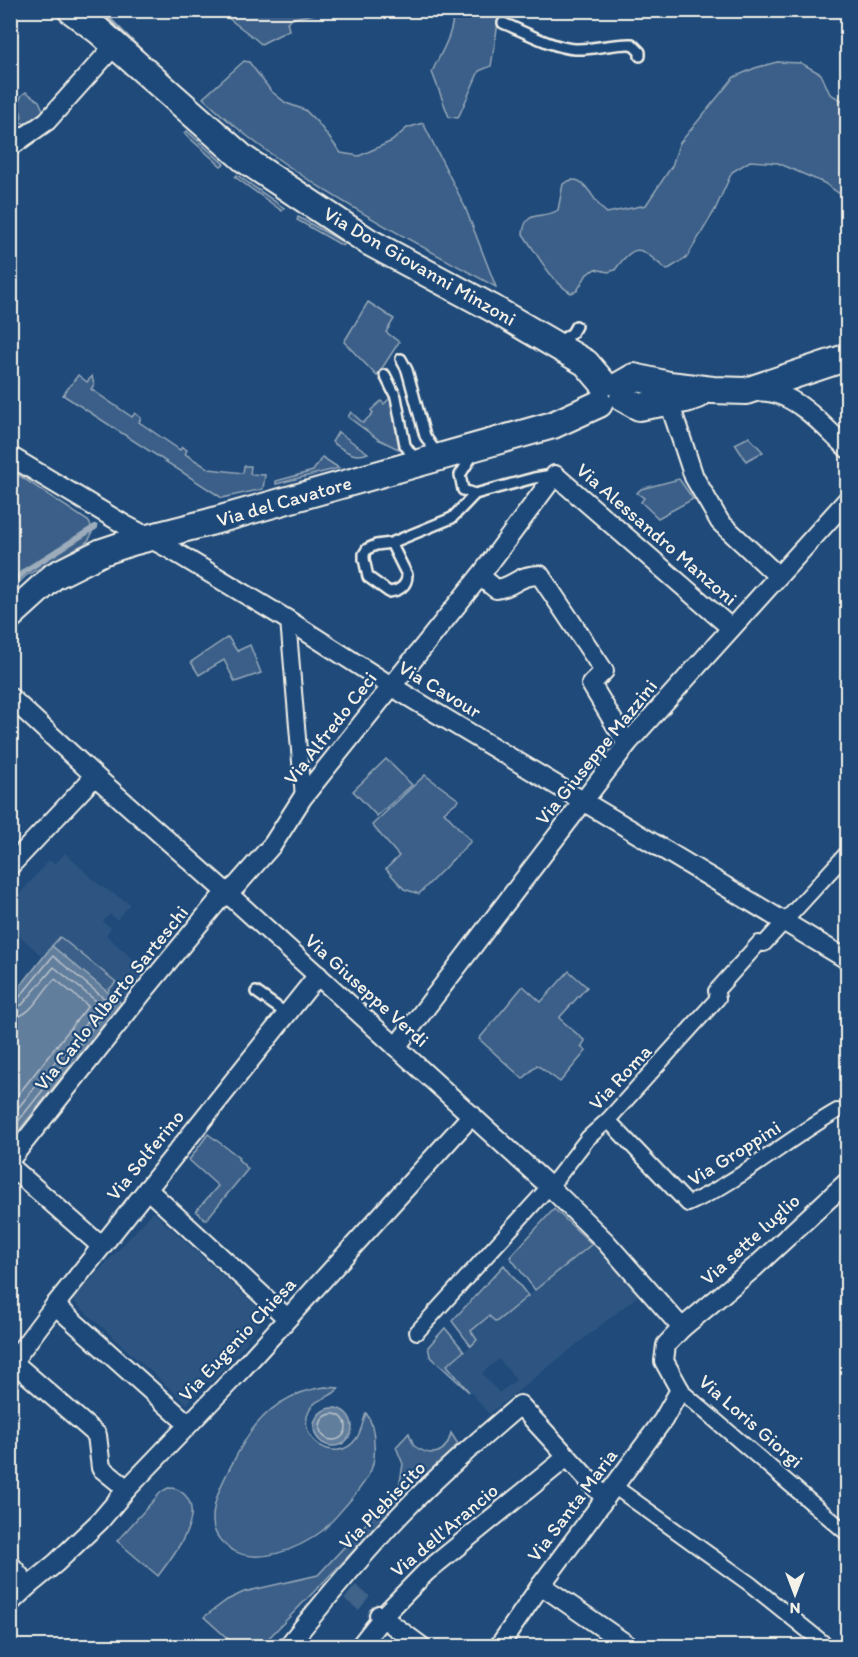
<svg xmlns="http://www.w3.org/2000/svg" width="858" height="1657" viewBox="0 0 858 1657" font-family="Itim,sans-serif">
<style>
.built{fill:#2d5581;fill-rule:evenodd}
.green{fill:#3a5f88;stroke:#97a8b8;stroke-width:1.5}
.water{fill:#627e9d;stroke:#9cacbb;stroke-width:1.5}
.lines{fill:none;stroke-linecap:round;stroke-linejoin:round}
.shore{stroke:#bac3ca;stroke-width:1.5}
.stream{stroke:#9cacbb;stroke-width:6}
.minor-tunnel{stroke:#3f638a;stroke-width:18;stroke-dasharray:18 9;stroke-linecap:butt}
.service-casing{stroke:#f4f1e8;stroke-width:14}
.pedestrian-casing{stroke:#f4f1e8;stroke-width:18}
.minor-casing{stroke:#f4f1e8;stroke-width:22}
.secondary-casing{stroke:#f4f1e8;stroke-width:30}
.service{stroke:#1f4a7a;stroke-width:9}
.pedestrian{stroke:#1f4a7a;stroke-width:14}
.minor{stroke:#1f4a7a;stroke-width:18}
.secondary{stroke:#1f4a7a;stroke-width:26}
.labels{text-anchor:middle;stroke-width:4.5;stroke-linejoin:round;paint-order:stroke}
.street-label{font-size:20px;fill:#f4f1e8;stroke:#1f4a7a}
</style>
<rect width="100%" height="100%" fill="#1f4a7a"/>
<filter id="ink" filterUnits="userSpaceOnUse"><feTurbulence type="fractalNoise" baseFrequency=".0167" numOctaves="2"/><feDisplacementMap in="SourceGraphic" scale="12" xChannelSelector="R" yChannelSelector="G"/><feConvolveMatrix kernelMatrix="1 2 1 2 8 2 1 2 1" color-interpolation-filters="sRGB"/></filter>
<g filter="url(#ink)">
<g class="built">
<polygon points="65,853 98,884 130,904 117,920 110,914 103,922 111,928 106,935 146,971 121,1003 52,947 43,957 11,928 11,904 49,860 55,864"/>
<polygon points="153,1212 267,1316 246,1339 248,1341 211,1382 208,1381 187,1404 72,1300"/>
<path d="M 592,1244 L 609,1258 L 639,1295 L 489,1414 L 447,1364 L 477,1341 L 471,1332 L 489,1316 L 496,1322 ZM 499,1359 L 516,1380 L 499,1393 L 482,1373 Z"/>
</g>
<g class="green">
<path d="M 220,11 L 323,11 C 311,17 295,15 287,22 L 289,30 L 261,44 C 247,31 234,24 220,11 Z"/>
<path d="M 453,11 L 500,11 L 491,66 L 479,71 L 458,118 L 449,117 L 432,72 C 441,52 454,34 453,11 Z"/>
<path d="M 244,61 L 249,62 L 271,91 L 286,103 L 305,110 L 318,123 L 341,153 L 359,156 L 392,141 L 407,128 L 423,123 L 465,207 L 496,287 C 396,232 286,177 203,98 Z"/>
<path d="M 777,62 L 801,63 L 821,74 L 830,94 L 847,103 L 847,218 L 843,218 L 844,197 L 824,183 L 778,163 L 750,161 L 732,172 L 715,210 L 687,257 L 667,270 C 641,249 637,239 615,270 L 608,272 L 595,269 L 587,274 L 577,291 L 571,293 C 550,280 537,254 523,234 C 525,208 543,220 558,210 L 563,184 C 586,168 592,204 607,213 L 646,205 L 672,166 L 679,144 L 734,77 L 755,68 Z"/>
<polygon points="26,92 39,101 44,112 28,128 26,124 19,122 22,117 21,112 11,113 10,107 19,101 22,95"/>
<polygon points="187,131 224,164 221,166 184,133"/>
<polygon points="237,175 284,208 282,211 235,177"/>
<polygon points="298,217 345,243 343,246 297,220"/>
<polygon points="368,302 394,319 386,332 399,342 377,376 344,342"/>
<polygon points="78,375 87,382 92,376 94,385 91,389 132,417 135,413 141,418 139,422 180,450 182,447 187,450 185,454 209,469 243,473 244,466 251,466 250,474 265,475 263,489 222,498 63,395"/>
<polygon points="390,398 399,444 398,449 378,439 348,417 351,412 363,423 373,413 371,410 381,401 384,404"/>
<path d="M 338,432 L 368,453 C 353,459 344,450 332,442 Z"/>
<polygon points="749,437 763,452 746,461 735,444"/>
<polygon points="322,457 339,468 276,484 276,481 313,471"/>
<path d="M 11,470 L 88,521 C 95,530 92,538 84,544 L 27,575 L 11,590 Z"/>
<polygon points="679,479 693,499 658,518 641,502 644,498 637,493 641,489"/>
<polygon points="228,637 237,651 250,645 261,673 235,682 224,660 199,675 191,662"/>
<polygon points="386,759 412,785 377,816 353,791"/>
<polygon points="425,775 459,800 444,812 471,841 419,894 404,889 386,869 399,856 372,825"/>
<polygon points="60,937 116,982 107,992 52,946"/>
<polygon points="569,971 587,987 559,1018 585,1041 581,1047 586,1051 560,1082 537,1065 523,1079 479,1039 523,986 541,1002"/>
<polygon points="208,1134 239,1157 238,1159 248,1169 206,1220 196,1211 218,1186 189,1160"/>
<polygon points="554,1209 592,1244 535,1290 510,1257"/>
<polygon points="504,1265 528,1296 496,1322 489,1316 471,1331 477,1340 471,1346 452,1321"/>
<polygon points="445,1328 464,1351 447,1365 469,1392 430,1356 428,1347"/>
<path d="M 325,1387 L 339,1388 C 331,1399 317,1397 310,1409 C 294,1439 337,1466 356,1439 C 361,1433 363,1421 366,1413 C 373,1422 374,1433 374,1443 C 375,1453 374,1462 371,1470 C 365,1484 356,1493 347,1504 C 339,1513 331,1523 322,1531 C 299,1549 256,1567 229,1548 C 220,1542 213,1532 213,1521 C 212,1497 229,1470 240,1449 C 258,1415 286,1392 325,1387 Z"/>
<path d="M 409,1433 L 414,1446 C 432,1458 446,1455 451,1433 L 458,1444 L 261,1646 L 236,1646 L 204,1617 L 227,1600 L 244,1592 L 318,1575 L 399,1488 L 403,1464 L 396,1447 Z"/>
<path d="M 168,1488 C 175,1488 179,1489 185,1495 C 205,1517 172,1557 158,1576 L 117,1541 L 161,1492 Z"/>
</g>
<g class="water">
<polygon points="52,946 121,1003 16,1134 10,1129 11,998"/>
<circle cx="333" cy="1427" r="19"/>
</g>
<g class="lines">
<g class="shore">
<polyline points="10,1001 18,999 53,956 111,1004 16,1124 10,1125"/>
<polyline points="10,1008 22,1005 54,967 101,1005 10,1118"/>
<path d="M 10,1018 C 33,1017 40,992 55,979 L 88,1006 L 10,1105"/>
<circle cx="333" cy="1427" r="13"/>
</g>
<g class="stream">
<polyline points="99,10 141,52"/>
<polyline points="10,585 25,571 95,527"/>
</g>
<polyline class="minor-tunnel" points="350,1592 379,1615"/>
<defs>
<g id="service">
<path d="M 503,23 C 523,31 553,48 575,49 C 594,50 613,43 632,44 L 640,52 L 640,56"/>
<polyline points="558,342 572,333 576,326"/>
<polyline points="401,359 407,370 425,436 438,455"/>
<polyline points="385,375 396,397 405,445 416,461"/>
<polyline points="474,453 460,475 463,490 475,494 534,478 552,475"/>
<path d="M 391,543 L 407,575 C 407,586 399,591 389,592 L 368,577 L 364,559 L 364,554 L 367,549 L 376,545 L 391,543 L 452,518 L 475,494"/>
<polyline points="256,992 287,1014"/>
</g>
<g id="pedestrian">
<polyline points="288,620 303,797"/>
<path d="M 608,1120 L 688,1204 C 742,1180 786,1140 837,1111"/>
<polyline points="417,1332 557,1178 588,1138 608,1120 718,998 716,991 759,943 764,944 848,852"/>
<polyline points="680,1390 848,1534"/>
<polyline points="615,1487 750,1584 827,1646"/>
</g>
<g id="minor">
<polyline points="10,147 47,121 115,45"/>
<path d="M 754,391 C 761,392 769,391 777,394 C 804,402 827,430 848,449"/>
<polyline points="669,402 694,477 720,522 778,576"/>
<polyline points="10,456 125,525 170,549 288,620 391,686 848,960"/>
<path d="M 480,576 L 496,589 C 515,587 517,575 540,575 L 604,671 L 591,684 L 627,744"/>
<polyline points="10,697 95,776 237,902 549,1186 605,1241 682,1328"/>
<polyline points="10,866 95,776"/>
<polyline points="396,1047 627,744 848,499"/>
<polyline points="10,1160 144,991 218,901 237,885 273,844 303,797 480,576 555,475 731,628"/>
<polyline points="10,1166 101,1246"/>
<polyline points="147,1189 287,1318"/>
<polyline points="55,1305 188,1424"/>
<polyline points="13,1362 97,1435 101,1468 127,1489"/>
<polyline points="10,1365 55,1305 318,975"/>
<polyline points="680,1390 664,1361 666,1345 682,1328 755,1267 848,1181"/>
<polyline points="10,1564 28,1586"/>
<polyline points="541,1585 629,1646"/>
<polyline points="10,1603 28,1586 56,1563 100,1521 127,1489 241,1370 472,1115"/>
<polyline points="379,1615 421,1646"/>
<path d="M 288,1646 C 324,1601 361,1556 401,1514 C 438,1475 479,1440 520,1405 L 605,1498"/>
<polyline points="360,1646 386,1613 426,1572 567,1457"/>
<polyline points="499,1646 541,1585 663,1420 680,1390"/>
</g>
<g id="secondary">
<polyline points="71,10 99,31 244,159 369,242 492,308 586,363 603,383"/>
<polyline points="620,385 634,377 669,385 713,390 746,391 848,357"/>
<polyline points="623,398 639,407 686,399 698,395"/>
<polyline points="10,616 54,576 102,552 132,542 210,522 553,425 599,404"/>
</g>
</defs>
<use href="#service" class="service-casing"/>
<use href="#pedestrian" class="pedestrian-casing"/>
<use href="#minor" class="minor-casing"/>
<use href="#secondary" class="secondary-casing"/>
<use href="#service" class="service"/>
<use href="#pedestrian" class="pedestrian"/>
<use href="#minor" class="minor"/>
<use href="#secondary" class="secondary"/>
</g>
</g>
<g class="labels">
<g class="street-label">
<text transform="translate(420 266) rotate(30)" y="7">Via Don Giovanni Minzoni</text>
<text transform="translate(284 501) rotate(-16)" y="7">Via del Cavatore</text>
<text transform="translate(657 534) rotate(41)" y="7">Via Alessandro Manzoni</text>
<text transform="translate(440 689) rotate(31)" y="7">Via Cavour</text>
<text transform="translate(330 728) rotate(-52)" y="7">Via Alfredo Ceci</text>
<text transform="translate(596 752) rotate(-51)" y="7">Via Giuseppe Mazzini</text>
<text transform="translate(367 990) rotate(42)" y="7">Via Giuseppe Verdi</text>
<text transform="translate(111 998) rotate(-51)" y="7">Via Carlo Alberto Sarteschi</text>
<text transform="translate(620 1077) rotate(-47)" y="7">Via Roma</text>
<text transform="translate(734 1153) rotate(-32)" y="7">Via Groppini</text>
<text transform="translate(145 1155) rotate(-51)" y="7">Via Solferino</text>
<text transform="translate(750 1239) rotate(-42)" y="7">Via sette luglio</text>
<text transform="translate(237 1339) rotate(-47)" y="7">Via Eugenio Chiesa</text>
<text transform="translate(751 1421) rotate(41)" y="7">Via Loris Giorgi</text>
<text transform="translate(382 1505) rotate(-46)" y="7">Via Plebiscito</text>
<text transform="translate(572 1505) rotate(-53)" y="7">Via Santa Maria</text>
<text transform="translate(444 1530) rotate(-40)" y="7">Via dell'Arancio</text>
</g>
</g>
<rect width="858" height="1657" fill="none" stroke="#1f4a7a" stroke-width="36"/>
<rect x="18" y="18" width="822" height="1621" fill="none" stroke="#f4f1e8" stroke-width="2" filter="url(#ink)"/>
<g transform="translate(795 1594) rotate(180)" stroke="#1f4a7a" stroke-width="4.5" paint-order="stroke">
<path d="M0-4.5L10 22L0 15L-10 22Z" fill="#f4f1e8"/>
<text y="-9" font-size="16" font-weight="bold" text-anchor="middle" fill="#f4f1e8">N</text>
</g>
</svg>
